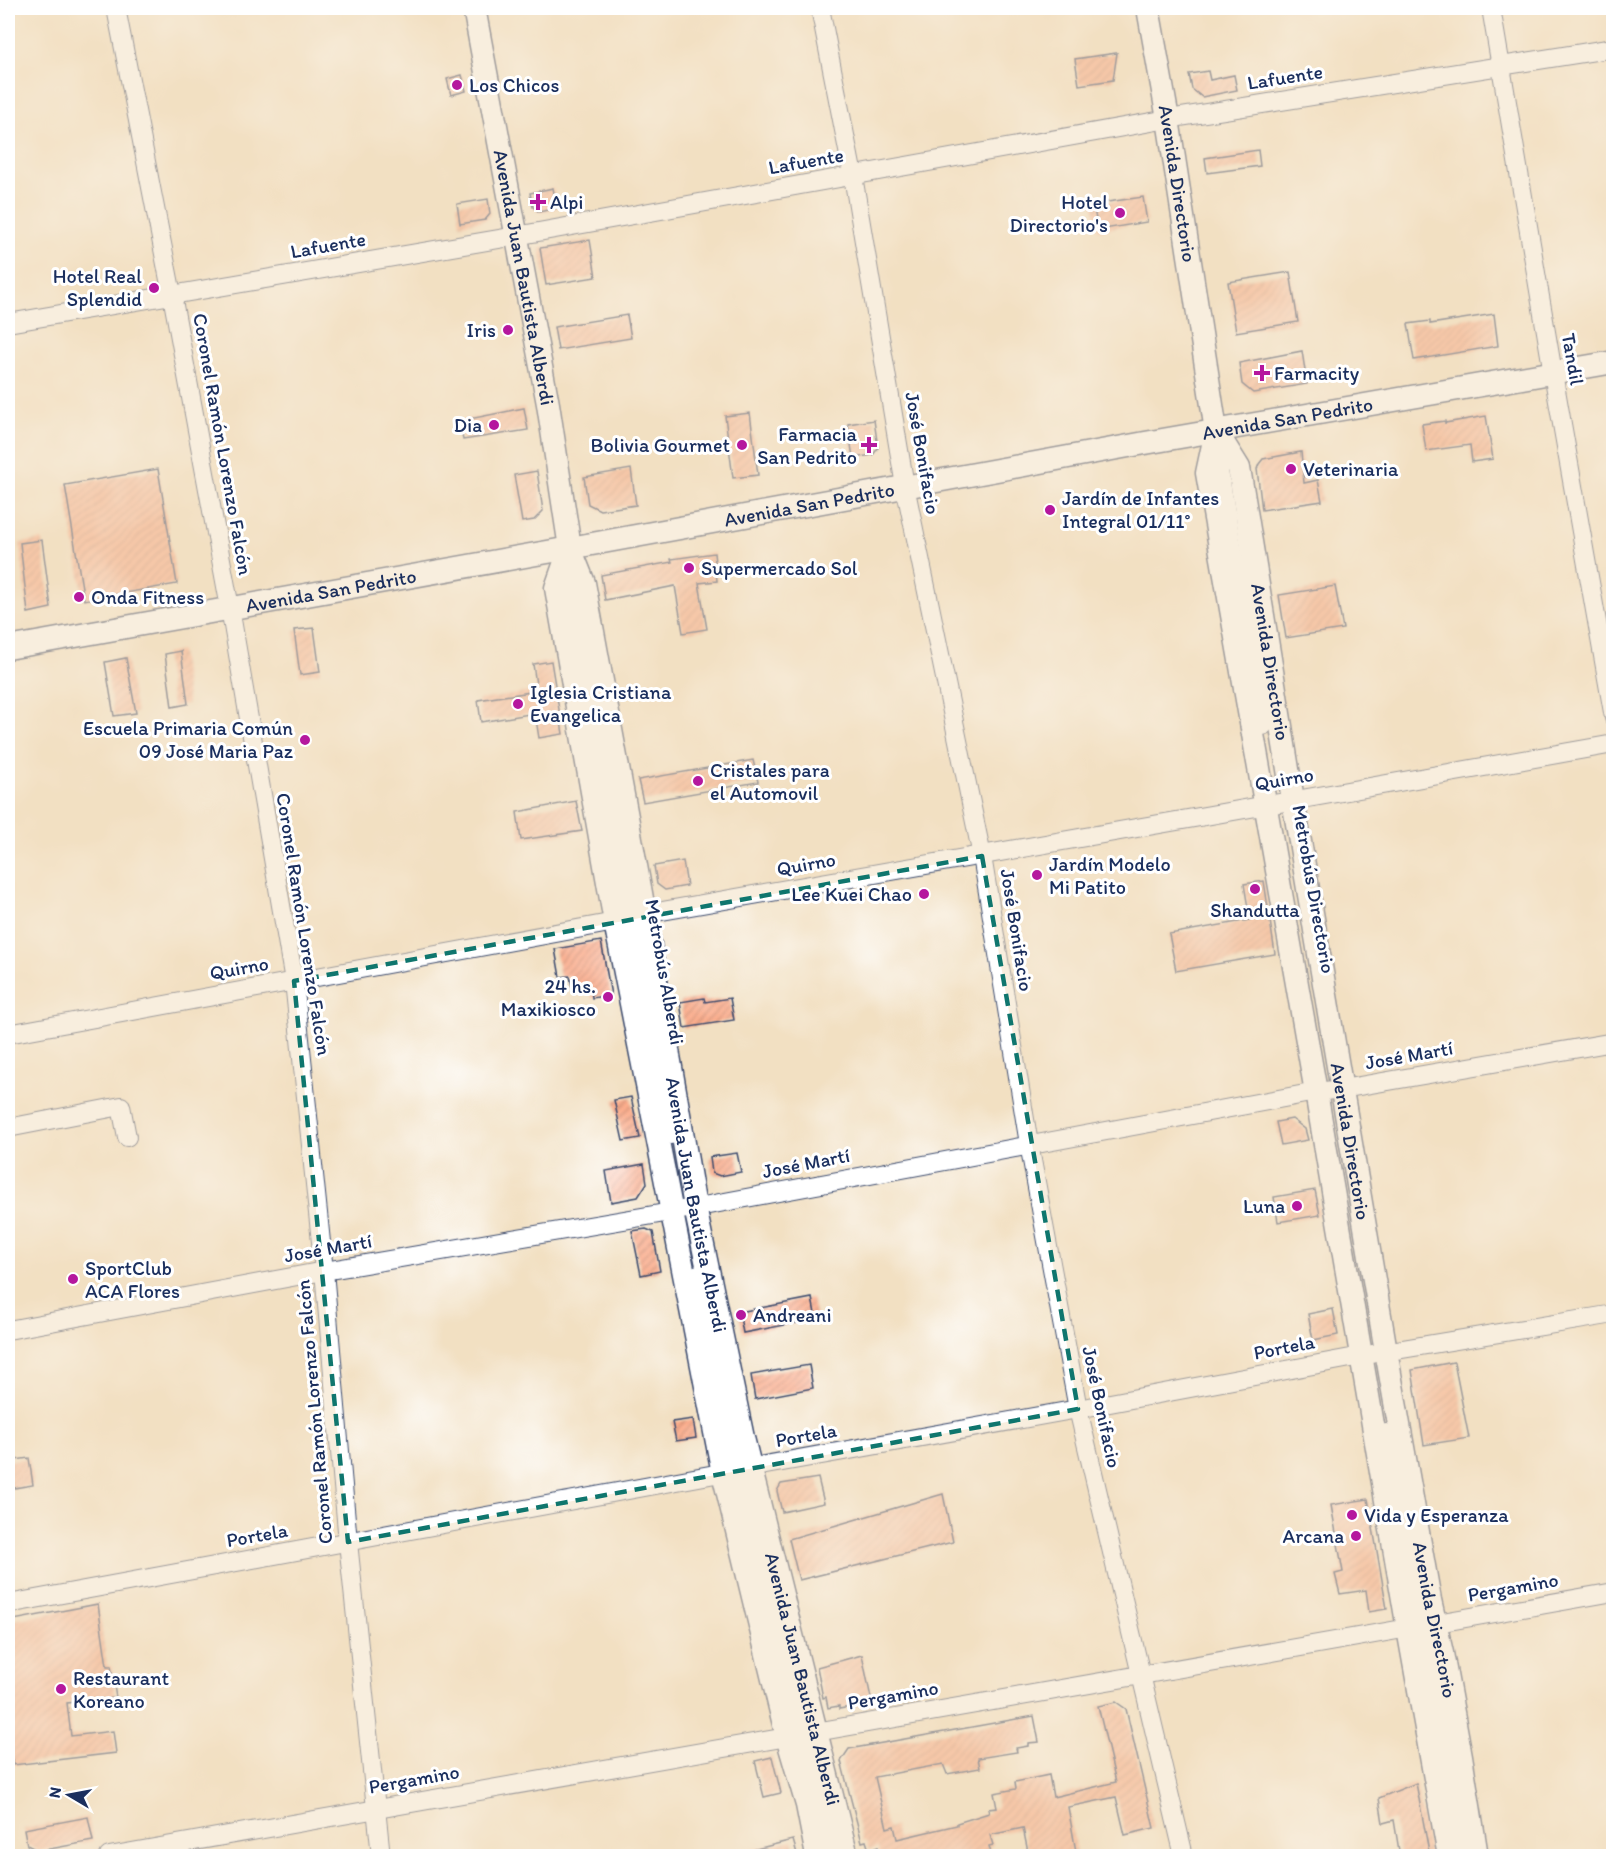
<svg xmlns="http://www.w3.org/2000/svg" width="1621" height="1864" viewBox="0 0 1621 1864" font-family="Itim,sans-serif">
<style>
.building{fill:url(#building-hatch)}
.lines{fill:none;stroke-linecap:round;stroke-linejoin:round}
.minor-casing{stroke:#3b4a6d;stroke-width:20}
.major-casing{stroke:#3b4a6d;stroke-width:25}
.minor{stroke:#fff;stroke-width:18}
.major{stroke:#fff;stroke-width:22}
.marked{fill:none;stroke:#0f766e;stroke-width:4.5;stroke-dasharray:12 8;stroke-linejoin:round}
.poi-dot{fill:#b5179e;stroke:#fff;stroke-width:2}
.labels{text-anchor:middle;stroke-width:6;stroke-linejoin:round;paint-order:stroke}
.street-label{font-size:20px;fill:#1b2f5e;stroke:#fff}
.poi-label{font-size:20px;fill:#1b2f5e;stroke:#fff;text-anchor:start}
</style>
<defs>
<pattern id="building-hatch" width="6" height="6" patternUnits="userSpaceOnUse" patternTransform="scale(1.5)"><rect width="6" height="6" fill="#fbaa88"/><path d="M-1 1l2-2M0 6l6-6M5 7l2-2" fill="none" stroke="#ca8b72"/></pattern>
</defs>
<rect width="100%" height="100%" fill="#fff"/>
<filter id="ink" filterUnits="userSpaceOnUse"><feTurbulence type="fractalNoise" baseFrequency=".0167" numOctaves="2"/><feDisplacementMap in="SourceGraphic" scale="12" xChannelSelector="R" yChannelSelector="G"/><feConvolveMatrix kernelMatrix="1 2 1 2 8 2 1 2 1" color-interpolation-filters="sRGB"/></filter>
<filter id="wash" filterUnits="userSpaceOnUse"><feTurbulence type="fractalNoise" baseFrequency=".008" numOctaves="4" result="noise"/><feDisplacementMap in="SourceGraphic" scale="24" xChannelSelector="R" yChannelSelector="G"/><feGaussianBlur stdDeviation="1.35" result="paint"/><feColorMatrix in="noise" values="0 0 0 0 0 0 0 0 0 0 0 0 0 0 0 0 0 1.4 0 .05"/><feComposite in="paint" operator="in"/></filter>
<g filter="url(#wash)">
<rect width="100%" height="100%" fill="#f2e0c2"/>
<g id="blocks">
<g class="building">
<polygon points="1117,53 1113,80 1079,85 1075,59"/>
<polygon points="1208,71 1210,80 1234,75 1237,90 1202,97 1192,89 1189,74"/>
<polygon points="462,75 466,91 451,95 447,79"/>
<polygon points="1258,150 1260,166 1207,173 1205,158"/>
<polygon points="553,188 557,208 539,212 533,207 530,193"/>
<polygon points="1143,197 1147,222 1098,230 1093,204"/>
<polygon points="488,199 490,214 485,220 460,224 457,204"/>
<polygon points="590,240 596,277 546,285 540,248"/>
<polygon points="1290,272 1298,322 1236,332 1228,282"/>
<polygon points="1494,314 1498,346 1414,360 1408,324 1430,321 1430,324"/>
<polygon points="627,315 631,338 558,350 554,327"/>
<polygon points="1302,351 1307,384 1253,393 1242,384 1239,363"/>
<polygon points="524,408 528,430 463,440 459,421"/>
<polygon points="750,413 758,475 733,478 725,416"/>
<polygon points="1486,416 1493,459 1472,462 1470,445 1426,451 1422,424 1445,421 1445,423"/>
<polygon points="874,420 878,448 873,455 853,458 848,424"/>
<polygon points="1301,452 1304,483 1318,480 1322,501 1262,510 1257,469 1259,464 1263,459"/>
<polygon points="158,469 177,584 84,600 65,485"/>
<polygon points="631,469 636,505 600,510 588,504 584,477"/>
<polygon points="537,471 543,511 534,520 522,522 514,475"/>
<polygon points="42,540 51,608 28,613 20,543"/>
<polygon points="714,553 717,581 699,583 707,629 683,633 675,586 605,600 601,575 672,562 671,559"/>
<polygon points="1335,586 1343,629 1286,638 1279,595"/>
<polygon points="314,628 320,672 300,675 294,630"/>
<polygon points="181,651 188,704 172,707 165,654"/>
<polygon points="126,658 136,713 114,716 105,662"/>
<polygon points="551,661 563,734 539,738 535,713 481,722 478,700 537,691 533,664"/>
<polygon points="753,760 758,782 643,802 638,780"/>
<polygon points="576,801 582,831 521,840 517,812"/>
<polygon points="683,861 687,886 665,890 657,884 654,866"/>
<polygon points="1264,881 1275,954 1176,971 1169,934 1250,920 1244,884"/>
<polygon points="601,941 611,995 592,998 591,988 573,991 570,976 560,977 555,949"/>
<polygon points="704,998 705,1002 730,998 734,1020 684,1028 680,1002"/>
<polygon points="631,1097 640,1138 623,1141 614,1100"/>
<polygon points="1292,1119 1305,1129 1308,1140 1281,1145 1276,1122"/>
<polygon points="737,1153 741,1172 720,1176 712,1173 710,1157"/>
<polygon points="644,1164 647,1183 638,1197 611,1202 606,1171"/>
<polygon points="1315,1190 1320,1215 1278,1222 1274,1197"/>
<polygon points="646,1229 653,1232 660,1271 641,1275 632,1231"/>
<polygon points="812,1298 816,1319 743,1333 739,1312"/>
<polygon points="1333,1309 1338,1335 1313,1340 1308,1314"/>
<polygon points="1454,1362 1469,1438 1424,1445 1412,1370"/>
<polygon points="809,1365 813,1388 755,1399 751,1375"/>
<polygon points="693,1419 696,1438 676,1441 672,1422"/>
<polygon points="29,1458 33,1485 8,1489 8,1461"/>
<polygon points="818,1478 824,1503 782,1512 777,1491 781,1484"/>
<polygon points="943,1494 953,1542 799,1580 789,1539"/>
<polygon points="1368,1499 1387,1609 1369,1612 1366,1590 1340,1594 1335,1574 1343,1572 1331,1505"/>
<polygon points="98,1604 107,1666 111,1666 116,1698 67,1703 71,1736 113,1731 116,1753 13,1765 8,1728 8,1621"/>
<polygon points="862,1655 872,1703 839,1709 839,1706 828,1708 826,1697 823,1698 817,1667"/>
<polygon points="1116,1702 1126,1709 1154,1828 1125,1835 1116,1797 1068,1807 1077,1857 1029,1857 1023,1828 990,1835 993,1845 989,1846 992,1857 880,1857 878,1847 869,1850 866,1841 862,1842 841,1761 849,1749 1034,1716 1039,1742 1028,1743 1028,1746 1016,1748 1017,1752 978,1758 980,1768 947,1774 943,1764 875,1777 887,1828 894,1826 897,1839 957,1825 957,1823 989,1813 988,1809 997,1808 994,1793 1016,1789 1015,1782 1049,1775 1053,1797 1116,1782 1098,1706"/>
<polygon points="772,1757 781,1793 764,1797 755,1761"/>
<polygon points="1416,1783 1430,1857 1400,1857 1394,1820 1383,1823 1379,1798"/>
<polygon points="88,1817 93,1841 39,1851 27,1845 24,1829"/>
<polygon points="793,1840 798,1857 748,1857 748,1851"/>
</g>
</g>
</g>
<g filter="url(#ink)">
<use href="#blocks" fill-opacity="0" stroke="#3b4a6d" stroke-width="1.5"/>
<g class="lines">
<defs>
<g id="minor">
<polyline points="116,8 172,295 230,608 294,981 324,1271 348,1542 381,1856"/>
<polyline points="820,8 853,176 905,486 982,856 1029,1144 1078,1409 1184,1856"/>
<polyline points="1491,8 1553,373 1614,718"/>
<polyline points="8,323 516,236 1168,119 1614,48"/>
<polyline points="1218,449 1219,471 1263,726"/>
<polyline points="571,560 572,587 671,1135"/>
<path d="M 8,1034 L 615,922 L 645,914 C 968,859 1291,800 1614,744"/>
<polyline points="8,1128 121,1106 127,1137"/>
<polyline points="698,1274 737,1470 794,1701 834,1856"/>
<polyline points="8,1330 324,1271 671,1212 1316,1092 1342,1089 1614,1042"/>
<polyline points="1386,1433 1463,1856"/>
<polyline points="8,1604 737,1470 1078,1409 1372,1354 1614,1314"/>
<polyline points="109,1856 1614,1592"/>
</g>
<g id="major">
<path id="s1" d="M 474,8 L 548,404 L 570,548 L 584,583 L 641,893 L 695,1207 L 743,1438 L 847,1856"/>
<path id="s2" d="M 1148,8 L 1168,119 L 1216,431 L 1207,473 L 1316,1092 L 1408,1629 L 1449,1856"/>
<path id="s3" d="M 1216,431 L 1239,468 L 1293,800 L 1386,1351 L 1430,1600 L 1442,1653 L 1461,1756 L 1477,1856"/>
<polyline points="570,548 556,588 615,922 723,1473 787,1737 807,1805 817,1856"/>
<path id="s4" d="M 8,648 L 570,548 L 1145,443 L 1614,362"/>
</g>
</defs>
<use href="#minor" class="minor-casing"/>
<use href="#major" class="major-casing"/>
<use href="#minor" class="minor"/>
<use href="#major" class="major"/>
</g>
</g>
<path d="M0 0H1621V1864H0ZM 982,856 L 1078,1409 L 348,1542 L 294,981 Z" fill="#f2e0c2" fill-opacity=".55" fill-rule="evenodd"/>
<path class="marked" d="M 982,856 L 1078,1409 L 348,1542 L 294,981 Z"/>
<g class="poi-dot">
<circle cx="457" cy="85" r="6"/>
<path d="M535 193h6v6h6v6h-6v6h-6v-6h-6v-6h6z"/>
<circle cx="1120" cy="213" r="6"/>
<circle cx="154" cy="288" r="6"/>
<circle cx="508" cy="330" r="6"/>
<path d="M1259 364h6v6h6v6h-6v6h-6v-6h-6v-6h6z"/>
<circle cx="494" cy="425" r="6"/>
<circle cx="742" cy="445" r="6"/>
<path d="M866 436h6v6h6v6h-6v6h-6v-6h-6v-6h6z"/>
<circle cx="1291" cy="469" r="6"/>
<circle cx="1050" cy="510" r="6"/>
<circle cx="689" cy="568" r="6"/>
<circle cx="79" cy="597" r="6"/>
<circle cx="518" cy="704" r="6"/>
<circle cx="305" cy="740" r="6"/>
<circle cx="698" cy="781" r="6"/>
<circle cx="1037" cy="875" r="6"/>
<circle cx="1255" cy="889" r="6"/>
<circle cx="924" cy="894" r="6"/>
<circle cx="608" cy="997" r="6"/>
<circle cx="1297" cy="1206" r="6"/>
<circle cx="73" cy="1279" r="6"/>
<circle cx="741" cy="1315" r="6"/>
<circle cx="1352" cy="1515" r="6"/>
<circle cx="1356" cy="1536" r="6"/>
<circle cx="61" cy="1689" r="6"/>
</g>
<g class="labels">
<g class="street-label">
<text transform="translate(1285 77) rotate(-9)" y="7">Lafuente</text>
<text transform="translate(806 161) rotate(-10)" y="7">Lafuente</text>
<text dy="7" stroke="none"><textPath href="#s2" startOffset="178">Avenida Directorio</textPath></text>
<text transform="translate(328 245) rotate(-10)" y="7">Lafuente</text>
<text dy="7" stroke="none"><textPath href="#s1" startOffset="274">Avenida Juan Bautista Alberdi</textPath></text>
<text transform="translate(1573 359) rotate(80)" y="7">Tandil</text>
<text dy="7" stroke="none"><textPath href="#s4" startOffset="1300">Avenida San Pedrito</textPath></text>
<text transform="translate(223 444) rotate(80)" y="7">Coronel Ramón Lorenzo Falcón</text>
<text transform="translate(923 453) rotate(80)" y="7">José Bonifacio</text>
<text dy="7" stroke="none"><textPath href="#s4" startOffset="814">Avenida San Pedrito</textPath></text>
<text dy="7" stroke="none"><textPath href="#s4" startOffset="328">Avenida San Pedrito</textPath></text>
<text dy="7" stroke="none"><textPath href="#s3" startOffset="240">Avenida Directorio</textPath></text>
<text transform="translate(1284 779) rotate(-10)" y="7">Quirno</text>
<text transform="translate(806 864) rotate(-10)" y="7">Quirno</text>
<text transform="translate(1314 889) rotate(80)" y="7">Metrobús Directorio</text>
<text transform="translate(304 924) rotate(81)" y="7">Coronel Ramón Lorenzo Falcón</text>
<text transform="translate(1017 930) rotate(81)" y="7">José Bonifacio</text>
<text transform="translate(239 968) rotate(-10)" y="7">Quirno</text>
<text transform="translate(665 972) rotate(80)" y="7">Metrobús Alberdi</text>
<text transform="translate(1409 1055) rotate(-10)" y="7">José Martí</text>
<text dy="7" stroke="none"><textPath href="#s3" startOffset="726">Avenida Directorio</textPath></text>
<text transform="translate(806 1163) rotate(-11)" y="7">José Martí</text>
<text dy="7" stroke="none"><textPath href="#s1" startOffset="1218">Avenida Juan Bautista Alberdi</textPath></text>
<text transform="translate(328 1248) rotate(-10)" y="7">José Martí</text>
<text transform="translate(1284 1347) rotate(-11)" y="7">Portela</text>
<text transform="translate(1102 1407) rotate(78)" y="7">José Bonifacio</text>
<text transform="translate(314 1412) rotate(-95)" y="7">Coronel Ramón Lorenzo Falcón</text>
<text transform="translate(806 1435) rotate(-10)" y="7">Portela</text>
<text transform="translate(257 1535) rotate(-10)" y="7">Portela</text>
<text transform="translate(1513 1587) rotate(-10)" y="7">Pergamino</text>
<text dy="7" stroke="none"><textPath href="#s3" startOffset="1212">Avenida Directorio</textPath></text>
<text dy="7" stroke="none"><textPath href="#s1" startOffset="1704">Avenida Juan Bautista Alberdi</textPath></text>
<text transform="translate(893 1695) rotate(-10)" y="7">Pergamino</text>
<text transform="translate(414 1779) rotate(-10)" y="7">Pergamino</text>
</g>
<g class="poi-label">
<text x="469" y="92">Los Chicos</text>
<text x="550" y="209">Alpi</text>
<text x="1108" y="209" text-anchor="end">Hotel<tspan x="1108" dy="23">Directorio's</tspan></text>
<text x="142" y="283" text-anchor="end">Hotel Real<tspan x="142" dy="23">Splendid</tspan></text>
<text x="496" y="337" text-anchor="end">Iris</text>
<text x="1274" y="380">Farmacity</text>
<text x="482" y="432" text-anchor="end">Dia</text>
<text x="857" y="441" text-anchor="end">Farmacia<tspan x="857" dy="23">San Pedrito</tspan></text>
<text x="730" y="452" text-anchor="end">Bolivia Gourmet</text>
<text x="1303" y="476">Veterinaria</text>
<text x="1062" y="505">Jardín de Infantes<tspan x="1062" dy="23">Integral 01/11°</tspan></text>
<text x="701" y="575">Supermercado Sol</text>
<text x="91" y="604">Onda Fitness</text>
<text x="530" y="699">Iglesia Cristiana<tspan x="530" dy="23">Evangelica</tspan></text>
<text x="293" y="735" text-anchor="end">Escuela Primaria Común<tspan x="293" dy="23">09 José Maria Paz</tspan></text>
<text x="710" y="777">Cristales para<tspan x="710" dy="23">el Automovil</tspan></text>
<text x="1049" y="871">Jardín Modelo<tspan x="1049" dy="23">Mi Patito</tspan></text>
<text x="912" y="901" text-anchor="end">Lee Kuei Chao</text>
<text x="1255" y="917" text-anchor="middle">Shandutta</text>
<text x="596" y="993" text-anchor="end">24 hs.<tspan x="596" dy="23">Maxikiosco</tspan></text>
<text x="1285" y="1213" text-anchor="end">Luna</text>
<text x="85" y="1275">SportClub<tspan x="85" dy="23">ACA Flores</tspan></text>
<text x="753" y="1322">Andreani</text>
<text x="1364" y="1522">Vida y Esperanza</text>
<text x="1344" y="1543" text-anchor="end">Arcana</text>
<text x="73" y="1685">Restaurant<tspan x="73" dy="23">Koreano</tspan></text>
</g>
</g>
<rect width="1621" height="1864" fill="none" stroke="#fff" stroke-width="30"/>
<g transform="translate(69 1795) rotate(280)" stroke="#ffffff" stroke-width="4.5" paint-order="stroke">
<path d="M0-4.5L10 22L0 15L-10 22Z" fill="#1b2f5e"/>
<text y="-9" font-size="16" font-weight="bold" text-anchor="middle" fill="#1b2f5e">N</text>
</g>
</svg>
